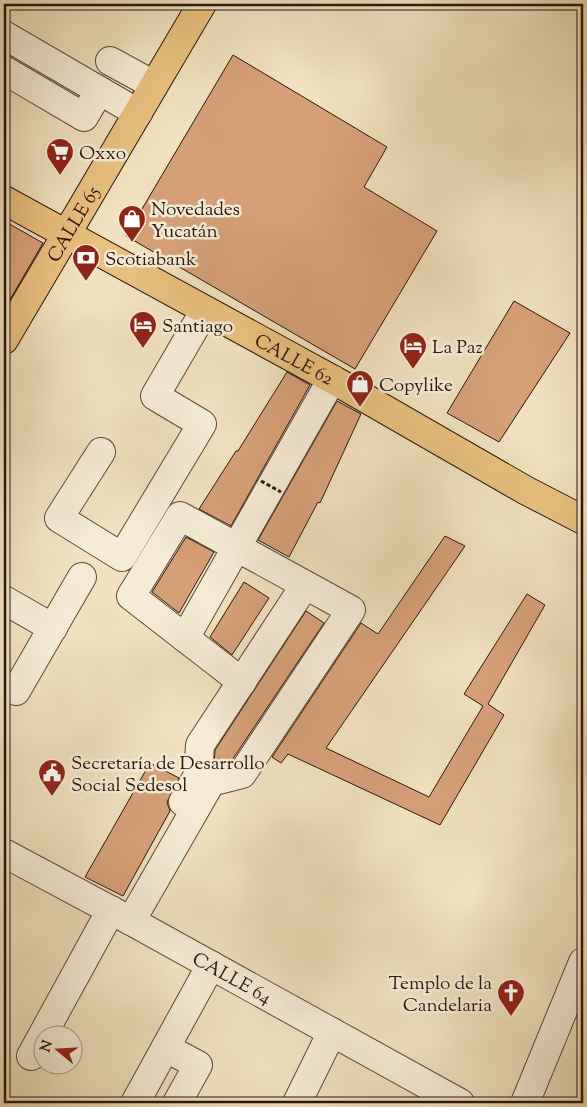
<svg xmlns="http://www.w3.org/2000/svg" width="587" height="1107" viewBox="0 0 587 1107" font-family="'Sorts Mill Goudy',serif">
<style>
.building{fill:#d6a077;stroke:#29160d}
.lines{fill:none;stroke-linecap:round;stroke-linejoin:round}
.minor-casing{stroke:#5b4939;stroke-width:30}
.major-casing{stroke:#29160d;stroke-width:30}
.minor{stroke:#f6ecd5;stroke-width:28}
.major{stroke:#e8c07f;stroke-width:28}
.path-bridge{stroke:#29160d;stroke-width:3;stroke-dasharray:4 2.5;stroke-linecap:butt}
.labels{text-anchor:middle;stroke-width:5;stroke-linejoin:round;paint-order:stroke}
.poi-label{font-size:19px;fill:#29160d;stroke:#f6ecd5;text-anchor:start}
.street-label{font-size:19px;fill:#29160d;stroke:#f6ecd5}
</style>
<rect width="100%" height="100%" fill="#f1e1be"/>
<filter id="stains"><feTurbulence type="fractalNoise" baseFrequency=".004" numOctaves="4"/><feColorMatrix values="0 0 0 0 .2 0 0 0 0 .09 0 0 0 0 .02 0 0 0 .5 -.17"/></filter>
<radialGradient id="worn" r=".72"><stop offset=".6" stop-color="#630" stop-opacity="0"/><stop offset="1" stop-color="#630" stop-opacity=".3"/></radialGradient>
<g class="building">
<polygon points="233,55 387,147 364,187 437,231 355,369 126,236"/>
<polygon points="4,221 43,243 4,310"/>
<polygon points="514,301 570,333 499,442 447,413"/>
<polygon points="287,372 310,385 231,526 199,509 236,451 238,451"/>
<polygon points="337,401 361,414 320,503 318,502 289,557 258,540"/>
<polygon points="445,536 465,546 326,748 429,797 483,706 464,694 527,594 545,605 488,704 504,715 440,825 288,754 281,763 272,757 361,623 378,634"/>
<polygon points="186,537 214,552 179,613 152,592"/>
<polygon points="244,582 269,598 232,655 210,637"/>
<polygon points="306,611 324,623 232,760 214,765 215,750"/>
<polygon points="150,763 179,778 167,802 170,811 123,896 85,877"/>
</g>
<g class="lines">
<defs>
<g id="minor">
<polyline points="4,35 138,113"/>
<polyline points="110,61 154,85"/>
<polyline points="4,70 84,117 99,91"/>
<polyline points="101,452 59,518 122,557 202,424 155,396 205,310"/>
<polyline points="4,600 53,628"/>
<polyline points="185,638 332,379"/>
<polyline points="16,691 82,577"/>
<polyline points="183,802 198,775 200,745 305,585"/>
<path id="s1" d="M 4,853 L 131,921 L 460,1103"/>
<polyline points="131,921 211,782 242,774 351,610 180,516 131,596 242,682"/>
<polyline points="166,1048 198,1065 177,1103"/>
<polyline points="31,1056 111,910"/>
<polyline points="135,1103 211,965"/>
<polyline points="297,1103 332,1032"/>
<polyline points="525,1103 583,962"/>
</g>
<g id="major">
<path id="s2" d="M 4,200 L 339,383 L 525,490 L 583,520"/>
<path id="s3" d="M 4,340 L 202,4"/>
</g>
</defs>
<use href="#minor" class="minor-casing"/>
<use href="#major" class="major-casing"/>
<use href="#minor" class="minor"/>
<use href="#major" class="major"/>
<polyline class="path-bridge" points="261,481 281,492"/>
</g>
<defs>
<symbol id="supermarket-pin" viewBox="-11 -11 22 30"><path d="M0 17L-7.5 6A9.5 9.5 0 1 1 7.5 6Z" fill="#8f2418" stroke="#f6ecd5"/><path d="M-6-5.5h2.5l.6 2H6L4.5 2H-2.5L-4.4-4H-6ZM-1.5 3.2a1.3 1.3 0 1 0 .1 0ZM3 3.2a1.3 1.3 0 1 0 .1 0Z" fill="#fff"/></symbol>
<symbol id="shop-pin" viewBox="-11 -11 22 30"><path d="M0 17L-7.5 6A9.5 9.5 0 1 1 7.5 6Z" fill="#8f2418" stroke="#f6ecd5"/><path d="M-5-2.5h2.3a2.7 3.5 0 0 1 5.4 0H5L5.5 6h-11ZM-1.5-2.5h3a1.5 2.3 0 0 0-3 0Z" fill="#fff"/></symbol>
<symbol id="bank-pin" viewBox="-11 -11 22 30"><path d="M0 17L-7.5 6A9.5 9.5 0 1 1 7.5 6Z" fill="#8f2418" stroke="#f6ecd5"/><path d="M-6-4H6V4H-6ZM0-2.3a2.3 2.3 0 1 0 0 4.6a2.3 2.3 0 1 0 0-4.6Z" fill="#fff"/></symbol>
<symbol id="hotel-pin" viewBox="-11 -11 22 30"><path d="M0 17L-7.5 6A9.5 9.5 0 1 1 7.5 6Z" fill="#8f2418" stroke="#f6ecd5"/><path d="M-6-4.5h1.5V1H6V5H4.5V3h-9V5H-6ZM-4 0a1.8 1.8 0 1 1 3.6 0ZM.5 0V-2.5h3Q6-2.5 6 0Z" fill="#fff"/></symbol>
<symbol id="civic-pin" viewBox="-11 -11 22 30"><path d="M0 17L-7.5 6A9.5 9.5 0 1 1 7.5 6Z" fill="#8f2418" stroke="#f6ecd5"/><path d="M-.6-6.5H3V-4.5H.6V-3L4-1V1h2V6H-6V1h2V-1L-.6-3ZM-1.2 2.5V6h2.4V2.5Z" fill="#fff"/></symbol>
<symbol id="church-pin" viewBox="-11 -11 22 30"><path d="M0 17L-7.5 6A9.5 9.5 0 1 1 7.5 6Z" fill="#8f2418" stroke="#f6ecd5"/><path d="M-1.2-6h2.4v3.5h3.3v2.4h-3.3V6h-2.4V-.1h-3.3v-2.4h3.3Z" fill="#fff"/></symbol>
</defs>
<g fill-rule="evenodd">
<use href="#supermarket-pin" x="44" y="136" width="32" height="43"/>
<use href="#shop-pin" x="116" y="203" width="32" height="43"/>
<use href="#bank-pin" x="70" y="242" width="32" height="43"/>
<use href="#hotel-pin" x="127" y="309" width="32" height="43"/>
<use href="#hotel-pin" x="397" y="330" width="32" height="43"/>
<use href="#shop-pin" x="344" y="368" width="32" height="43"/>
<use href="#civic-pin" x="36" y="757" width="32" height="43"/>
<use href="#church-pin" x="495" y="977" width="32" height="43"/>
</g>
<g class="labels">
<g class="poi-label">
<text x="79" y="159">Oxxo</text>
<text x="151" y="215">Novedades<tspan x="151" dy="22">Yucatán</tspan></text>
<text x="105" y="265">Scotiabank</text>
<text x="162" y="332">Santiago</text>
<text x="432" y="353">La Paz</text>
<text x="379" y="391">Copylike</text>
<text x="71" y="769">Secretaría de Desarrollo<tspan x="71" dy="22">Social Sedesol</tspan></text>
<text x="492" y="989" text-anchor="end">Templo de la<tspan x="492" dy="22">Candelaria</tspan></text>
</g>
<g class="street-label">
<text dy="7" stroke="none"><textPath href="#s3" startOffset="135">CALLE 65</textPath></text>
<text dy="7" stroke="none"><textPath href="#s2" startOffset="331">CALLE 62</textPath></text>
<text dy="7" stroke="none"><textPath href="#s1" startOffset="260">CALLE 64</textPath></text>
</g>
</g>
<rect width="587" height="1107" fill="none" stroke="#f1e1be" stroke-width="20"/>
<rect x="5" y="5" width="577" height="1097" fill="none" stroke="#29160d" stroke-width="2.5"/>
<rect x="10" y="10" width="567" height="1087" fill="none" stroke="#29160d"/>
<g transform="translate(58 1050) rotate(288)"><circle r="24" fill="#f6ecd5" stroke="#a49685"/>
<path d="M0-4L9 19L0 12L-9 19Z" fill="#8f2418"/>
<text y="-8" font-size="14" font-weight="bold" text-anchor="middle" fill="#29160d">N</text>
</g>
<rect width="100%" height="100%" filter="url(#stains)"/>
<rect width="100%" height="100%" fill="url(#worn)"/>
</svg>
